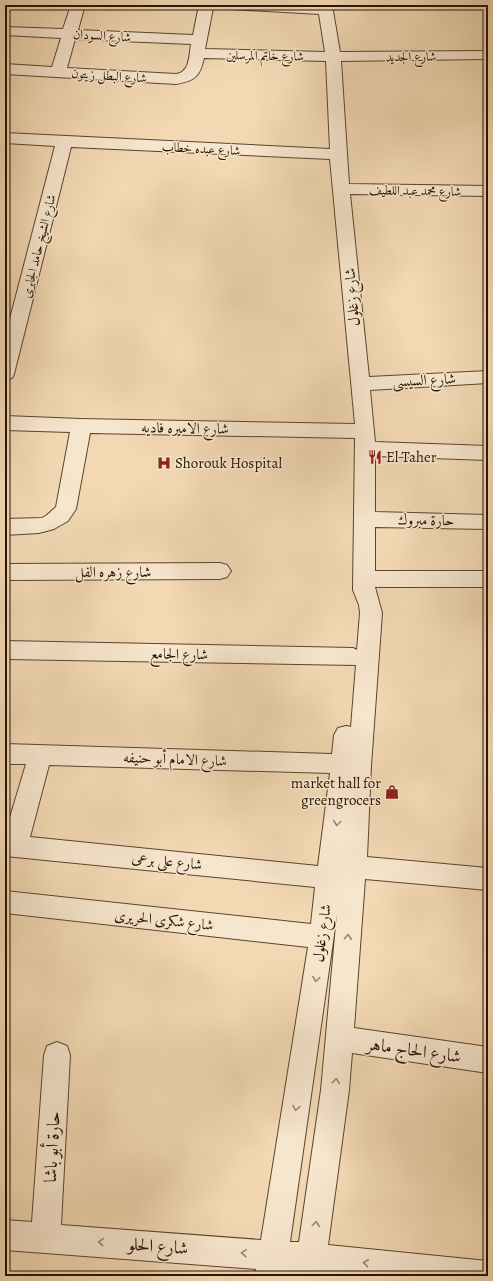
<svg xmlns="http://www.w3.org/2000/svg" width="493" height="1281" viewBox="0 0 493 1281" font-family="Alegreya,Amiri,serif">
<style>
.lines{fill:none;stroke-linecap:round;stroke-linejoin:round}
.minor-casing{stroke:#5b442e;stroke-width:2}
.minor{fill:#f7e6ce;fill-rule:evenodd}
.oneway{stroke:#9a8772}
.labels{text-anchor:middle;stroke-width:3;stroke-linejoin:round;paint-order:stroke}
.far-street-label{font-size:13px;fill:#291302;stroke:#f7e6ce}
.street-label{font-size:15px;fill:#291302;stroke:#f7e6ce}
.poi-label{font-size:15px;fill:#291302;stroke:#f7e6ce;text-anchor:start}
.near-street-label{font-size:18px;fill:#291302;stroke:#f7e6ce}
</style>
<rect width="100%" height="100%" fill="#f2d9b4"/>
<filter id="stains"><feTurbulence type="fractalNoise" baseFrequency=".005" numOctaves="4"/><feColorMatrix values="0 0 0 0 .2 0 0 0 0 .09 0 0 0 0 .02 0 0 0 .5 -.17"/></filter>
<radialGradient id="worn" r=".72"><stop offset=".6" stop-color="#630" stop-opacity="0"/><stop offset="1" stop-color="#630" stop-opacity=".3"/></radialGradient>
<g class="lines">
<defs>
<g id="minor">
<path d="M 71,5 L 85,5 L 78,30 L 193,35 L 199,5 L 332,5 L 340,52 L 488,51 L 488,59 L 341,61 L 349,184 L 488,186 L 488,196 L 350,194 L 369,377 L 488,371 L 488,383 L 370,390 L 375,442 L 488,446 L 488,460 L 375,456 L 375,512 L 488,515 L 488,529 L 375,527 L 375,571 L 488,571 L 488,587 L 375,587 L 382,613 L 371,766 L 367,857 L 488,868 L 488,890 L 365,879 L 354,1028 L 488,1047 L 488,1073 L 352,1053 L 349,1090 L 328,1245 L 488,1261 L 488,1276 L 343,1276 L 324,1274 L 324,1276 L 294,1276 L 295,1271 L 286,1271 L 285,1276 L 255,1276 L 256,1269 L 5,1250 L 5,1220 L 32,1222 L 44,1055 L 47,1046 L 57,1042 L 67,1046 L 70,1055 L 61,1225 L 261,1240 L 308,947 L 5,913 L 5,891 L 311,924 L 315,887 L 5,856 L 5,834 L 26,764 L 5,764 L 5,744 L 332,754 L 334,735 L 338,728 L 346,726 L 351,727 L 356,665 L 5,659 L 5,641 L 353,648 L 357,650 L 360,613 L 359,605 L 353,590 L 355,438 L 90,433 L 76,509 L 68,521 L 54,529 L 39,533 L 5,535 L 5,519 L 42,518 L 47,515 L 56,507 L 70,432 L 5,430 L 5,416 L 81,419 L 355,424 L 330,159 L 71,147 L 14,374 L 12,378 L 5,380 L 5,338 L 55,146 L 5,143 L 5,133 L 330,149 L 326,61 L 204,58 C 200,76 195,81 176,84 L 5,74 L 5,64 L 52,67 L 61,38 L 5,35 L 5,27 L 63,29 ZM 213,8 L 319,14 L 325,52 L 205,49 ZM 75,39 L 191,44 C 189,56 190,72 176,74 L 67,68 ZM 49,765 L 330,773 L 318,866 L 30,837 ZM 337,914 L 321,1090 L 299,1242 L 290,1242 Z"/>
<polygon points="220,563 227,565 231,571 227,577 220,579 5,580 5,564"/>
</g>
</defs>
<use href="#minor" class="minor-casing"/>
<use href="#minor" class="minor"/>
</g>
<defs><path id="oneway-chevron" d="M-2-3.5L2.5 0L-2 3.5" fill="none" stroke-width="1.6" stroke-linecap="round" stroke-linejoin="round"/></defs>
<g class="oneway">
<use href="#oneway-chevron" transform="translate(337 823) rotate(97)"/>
<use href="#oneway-chevron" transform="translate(348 937) rotate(-85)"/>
<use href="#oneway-chevron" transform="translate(316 979) rotate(99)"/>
<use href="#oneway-chevron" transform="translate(336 1081) rotate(-85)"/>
<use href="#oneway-chevron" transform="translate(296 1108) rotate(99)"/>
<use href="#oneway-chevron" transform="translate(316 1224) rotate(-82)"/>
<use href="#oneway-chevron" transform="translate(101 1242) rotate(-176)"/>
<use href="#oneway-chevron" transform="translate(244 1253) rotate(-176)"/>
<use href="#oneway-chevron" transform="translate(366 1263) rotate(-174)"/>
</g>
<defs>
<symbol id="restaurant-bare" viewBox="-9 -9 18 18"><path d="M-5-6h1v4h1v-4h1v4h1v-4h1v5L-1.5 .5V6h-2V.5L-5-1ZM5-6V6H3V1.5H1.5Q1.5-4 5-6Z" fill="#8f2418" stroke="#f7e6ce" stroke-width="2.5" paint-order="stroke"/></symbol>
<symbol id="hospital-bare" viewBox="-9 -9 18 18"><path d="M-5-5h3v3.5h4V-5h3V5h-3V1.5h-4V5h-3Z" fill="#8f2418" stroke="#f7e6ce" stroke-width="2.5" paint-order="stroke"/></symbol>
<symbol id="shop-bare" viewBox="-9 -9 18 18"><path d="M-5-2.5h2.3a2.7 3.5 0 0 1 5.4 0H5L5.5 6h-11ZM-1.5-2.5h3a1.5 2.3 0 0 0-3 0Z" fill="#8f2418" stroke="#f7e6ce" stroke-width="2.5" paint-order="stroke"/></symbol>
</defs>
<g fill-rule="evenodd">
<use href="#restaurant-bare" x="365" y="447" width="20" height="20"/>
<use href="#hospital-bare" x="154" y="453" width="20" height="20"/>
<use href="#shop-bare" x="382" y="782" width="20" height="20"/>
</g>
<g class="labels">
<g class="far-street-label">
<text transform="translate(102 35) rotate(3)" y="5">شارع السودان</text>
<text transform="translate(265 55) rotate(1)" y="5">شارع خاتم المرسلين</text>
<text transform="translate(411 56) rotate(-1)" y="5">شارع الجديد</text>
<text transform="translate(109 75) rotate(4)" y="5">شارع البطل زيتون</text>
<text transform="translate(201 148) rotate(3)" y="5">شارع عبده خطاب</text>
<text transform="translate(415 190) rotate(1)" y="5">شارع محمد عبد اللطيف</text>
<text transform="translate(38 246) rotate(-76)" y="5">شارع الشيخ حامد الجابرى</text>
</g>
<g class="street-label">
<text transform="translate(352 297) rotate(-95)" y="5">شارع زغلول</text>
<text transform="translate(424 380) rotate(-3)" y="5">شارع السيسى</text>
<text transform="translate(185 428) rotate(1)" y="5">شارع الاميره فاديه</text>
<text transform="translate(426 520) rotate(1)" y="5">حارة مبروك</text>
<text x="113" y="577">شارع زهره الفل</text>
<text transform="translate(179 654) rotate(1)" y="5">شارع الجامع</text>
<text transform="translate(175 759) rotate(2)" y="5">شارع الامام أبو حنيفه</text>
<text transform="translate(167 861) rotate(6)" y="5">شارع على برعى</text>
<text transform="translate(164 920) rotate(6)" y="5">شارع شكرى الحريرى</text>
<text transform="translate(322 933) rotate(-82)" y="5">شارع زغلول</text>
</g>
<g class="poi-label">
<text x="386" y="462">El Taher</text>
<text x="175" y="468">Shorouk Hospital</text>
<text x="381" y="788" text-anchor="end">market hall for<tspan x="381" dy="17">greengrocers</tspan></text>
</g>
<g class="near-street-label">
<text transform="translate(414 1050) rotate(8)" y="6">شارع الحاج ماهر</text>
<text transform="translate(52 1147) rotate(-87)" y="6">حارة أبو باشا</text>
<text transform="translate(158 1246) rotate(4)" y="6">شارع الحلو</text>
</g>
</g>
<rect width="493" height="1281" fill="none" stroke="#f2d9b4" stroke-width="20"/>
<rect x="6" y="6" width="481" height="1269" fill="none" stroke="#291302" stroke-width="2"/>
<rect x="10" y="10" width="473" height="1261" fill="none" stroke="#291302"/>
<rect width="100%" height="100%" filter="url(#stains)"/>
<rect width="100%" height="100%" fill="url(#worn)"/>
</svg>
